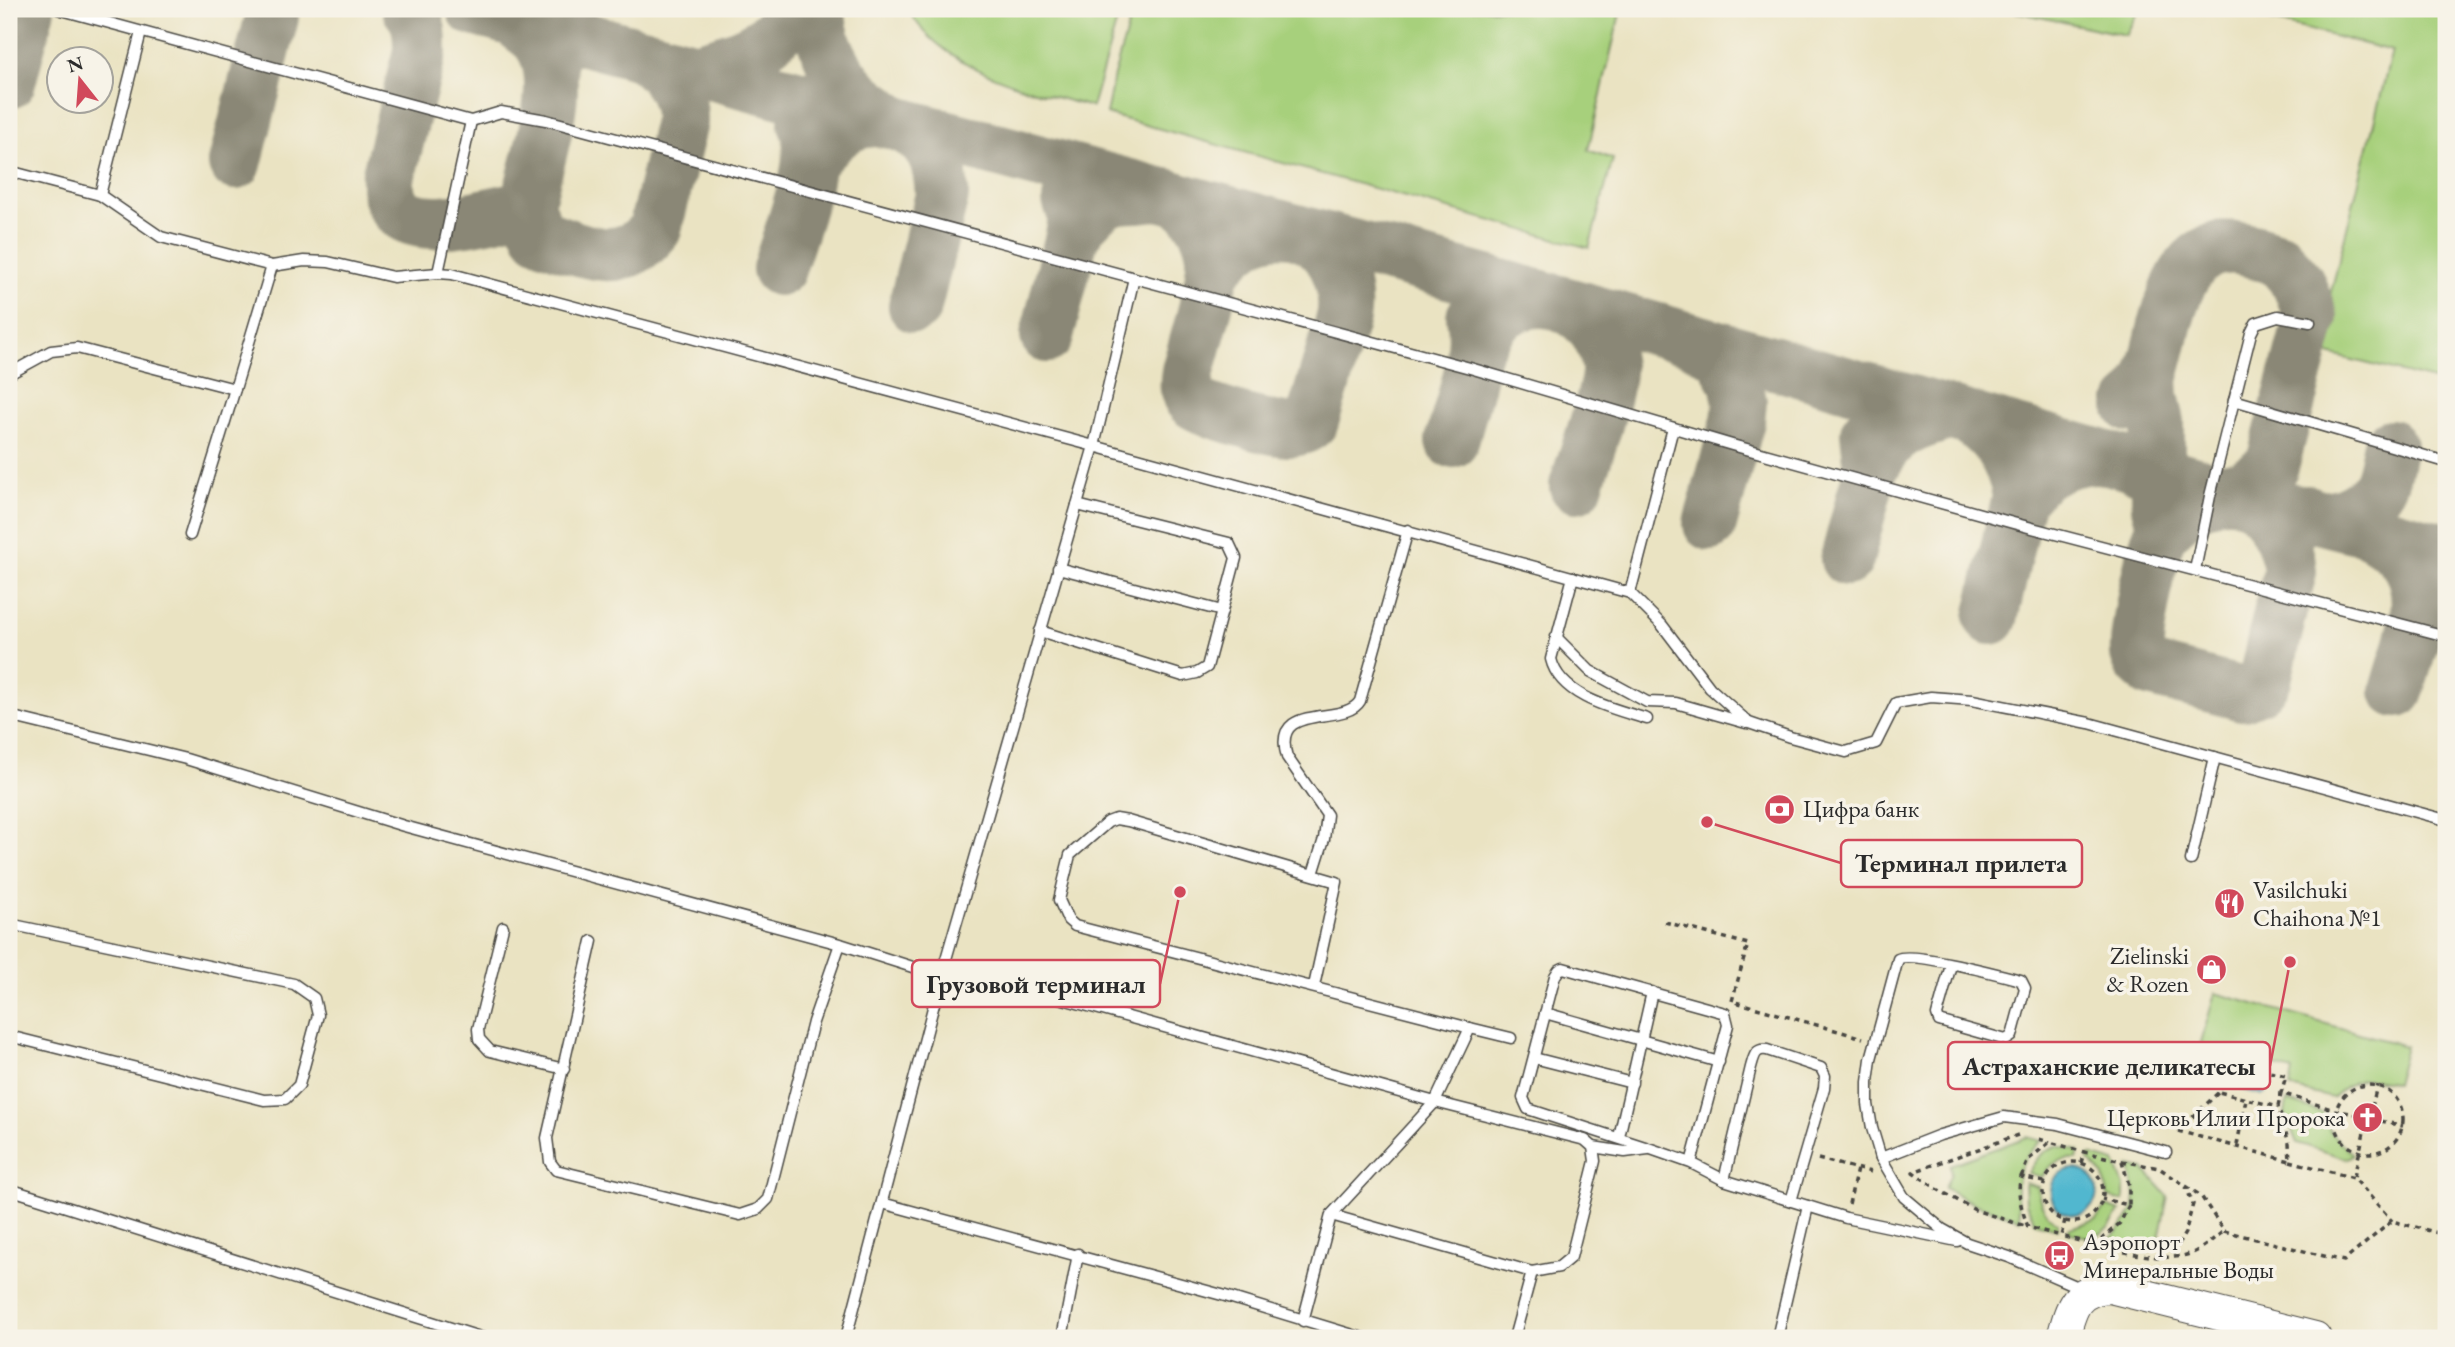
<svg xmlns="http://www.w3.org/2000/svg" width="2455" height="1347" viewBox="0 0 2455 1347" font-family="'EB Garamond',serif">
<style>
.green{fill:#a7d07b;stroke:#697e53;stroke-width:2}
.water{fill:#51b7cf;stroke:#3e717d;stroke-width:2}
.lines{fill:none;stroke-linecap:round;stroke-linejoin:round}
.taxiway{stroke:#8a8776;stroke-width:54}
.service-casing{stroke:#484742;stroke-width:13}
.primary-casing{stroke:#484742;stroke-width:34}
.path{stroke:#484742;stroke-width:3.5;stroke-dasharray:5 5;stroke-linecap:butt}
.service{stroke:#fff;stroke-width:10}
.primary{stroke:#fff;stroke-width:32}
.labels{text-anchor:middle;stroke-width:7;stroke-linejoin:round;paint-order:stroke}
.poi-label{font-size:24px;fill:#2b2b2b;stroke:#f7f3e8;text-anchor:start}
.leader{fill:none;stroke:#d1495b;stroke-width:2.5}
.callout-dot{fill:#d1495b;stroke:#f7f3e8;stroke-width:2.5}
.callout{fill:#f7f3e8;stroke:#d1495b;stroke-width:2.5}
.callout-label{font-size:26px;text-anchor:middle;font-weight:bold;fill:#2b2b2b}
</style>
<rect width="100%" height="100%" fill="#f7f3e8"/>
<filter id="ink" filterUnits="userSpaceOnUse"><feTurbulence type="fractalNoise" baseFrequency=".0143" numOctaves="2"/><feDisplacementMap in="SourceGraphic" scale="14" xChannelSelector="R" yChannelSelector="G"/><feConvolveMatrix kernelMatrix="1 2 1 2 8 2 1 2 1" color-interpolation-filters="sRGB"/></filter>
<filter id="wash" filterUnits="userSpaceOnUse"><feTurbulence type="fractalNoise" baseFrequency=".00686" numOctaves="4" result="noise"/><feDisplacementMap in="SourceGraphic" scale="28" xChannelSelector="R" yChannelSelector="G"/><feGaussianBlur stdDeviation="1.57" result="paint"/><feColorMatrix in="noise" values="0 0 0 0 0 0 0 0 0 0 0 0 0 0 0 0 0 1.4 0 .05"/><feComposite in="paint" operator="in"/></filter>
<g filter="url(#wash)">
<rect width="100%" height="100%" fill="#eae3c2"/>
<g class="green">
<path d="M 908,9 L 1089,9 L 1118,17 L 1092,107 C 1029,90 942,70 908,9 Z"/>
<polygon points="1133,9 1621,9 1588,150 1613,159 1589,248 1106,114 1114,75"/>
<polygon points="2001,9 2139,9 2126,35"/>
<polygon points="2227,9 2446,9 2446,383 2316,351 2392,51"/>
<path d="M 2215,993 L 2406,1046 L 2396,1084 C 2367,1075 2354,1077 2332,1098 L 2290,1088 L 2293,1071 L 2200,1046 Z"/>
<polygon points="2287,1101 2326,1114 2330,1132 2353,1155 2348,1159 2297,1143 2285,1114"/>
<path d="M 2027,1137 L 2041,1141 C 2014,1163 2014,1188 2020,1219 L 1974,1204 L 1945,1188 L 1951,1173 L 1950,1165 Z"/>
<path d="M 2056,1146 L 2079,1151 L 2077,1159 C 2061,1157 2050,1163 2042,1177 L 2028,1173 C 2036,1159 2041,1152 2056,1146 Z"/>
<polygon points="2090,1155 2115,1162 2124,1187 2124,1201 2108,1197 2104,1176 2088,1160"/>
<path d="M 2129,1166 L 2144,1169 L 2168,1196 L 2157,1248 L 2148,1252 L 2107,1242 C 2137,1213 2140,1205 2129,1166 Z"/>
<path d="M 2025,1183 L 2038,1187 C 2039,1204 2044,1213 2058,1223 L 2058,1229 L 2035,1223 L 2026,1203 Z"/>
<polygon points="2106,1206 2121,1211 2109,1227 2094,1239 2068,1232 2069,1228 2096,1220"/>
</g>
<g class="water">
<polygon points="2231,1071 2263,1079 2268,1085 2267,1092 2263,1095 2231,1087 2227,1083 2227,1075"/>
<circle cx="2074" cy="1192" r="23"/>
</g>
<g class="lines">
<g class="taxiway">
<path d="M 409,9 C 420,21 420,35 420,51 L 388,178 C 384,247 476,216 515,209 L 525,203 L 531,190 C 540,148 567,77 538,40 C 531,32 520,26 512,19"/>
<polyline points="473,9 1560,302 2280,507 2446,550"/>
<path d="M 819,9 C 819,40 835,72 857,94 C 866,103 878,110 888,118"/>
<path d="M 695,69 C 746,56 764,49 799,9"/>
<polyline points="9,82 28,9"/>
<path d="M 810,160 C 822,148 835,132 851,125 C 880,113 917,125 932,152 C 940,165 941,181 942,195 L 915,306"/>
<polyline points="235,163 272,17 272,9"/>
<path d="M 525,203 L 540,235 C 582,250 622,272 655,229 L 681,122 C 682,91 666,72 642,54"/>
<path d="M 1072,236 C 1081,224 1089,212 1101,204 C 1111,197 1126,196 1138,196 C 1147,195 1161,193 1170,196 C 1192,203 1208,229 1212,250 C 1218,276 1195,343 1188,371 C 1186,382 1185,394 1193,402 C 1202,411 1274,430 1288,430 C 1297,430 1306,428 1312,421 C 1320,395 1328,369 1335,343 C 1338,333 1343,322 1344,312 C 1348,262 1313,217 1259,234 C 1241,240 1226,257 1213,271"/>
<path d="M 779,269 C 790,232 821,158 805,124"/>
<polyline points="1047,336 1072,236 1075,216 1069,200"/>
<polyline points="1694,341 1722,356 1736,382 1740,402 1738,421 1710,524"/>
<path d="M 1474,352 C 1481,340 1488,325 1499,316 C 1543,281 1602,311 1608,366 C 1610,390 1584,459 1576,486"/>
<polyline points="2151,378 2152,396 2158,422 2158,508"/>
<path d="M 2131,406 C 2139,396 2148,386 2152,375 C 2167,331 2172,241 2237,248 C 2251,249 2266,256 2279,259"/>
<path d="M 1452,441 C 1461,404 1481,355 1473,317"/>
<path d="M 1871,468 C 1877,459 1883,449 1891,441 C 1900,432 1912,426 1923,422 C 1932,419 1946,413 1956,415 C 1992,423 2015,464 2019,497 L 1991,618"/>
<polyline points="2223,490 2242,487 2272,466 2311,317 2298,282 2280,261"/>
<path d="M 2224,494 C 2229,494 2236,493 2241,495 C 2268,503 2288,545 2290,571 L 2265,679 L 2257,688 L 2243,694 L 2150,670 C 2144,665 2139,662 2137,654 C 2134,640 2153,543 2161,533 C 2177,515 2200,497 2224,494 Z"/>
<path d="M 2019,497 C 2027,490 2034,480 2043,474 C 2060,462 2087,455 2107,458"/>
<path d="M 2308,512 C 2329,526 2365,508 2377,489 C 2385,478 2386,460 2390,446"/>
<path d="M 2367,530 C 2444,568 2415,627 2397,691"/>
<polyline points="1847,559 1871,468 1867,433"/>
</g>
</g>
</g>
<g filter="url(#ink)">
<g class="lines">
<defs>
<g id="service">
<polyline points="58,9 471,121 501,112 546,120 1470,368 1732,445 2013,523 2446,636"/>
<polyline points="9,171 100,195 161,237 272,266 304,261 328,262 393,277 438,273 452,274 1094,446 1134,278"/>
<polyline points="100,195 141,32"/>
<polyline points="9,251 9,278"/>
<polyline points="438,273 471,121"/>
<polyline points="9,374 51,351 77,348 235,389 272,266"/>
<polyline points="2234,400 2446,462"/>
<polyline points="190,535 235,389"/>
<polyline points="1058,568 1222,611"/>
<polyline points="2195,570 2210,496 2251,333 2256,323 2278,316 2310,322"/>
<path d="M 1573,577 L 1551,659 C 1560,697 1614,709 1647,719"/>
<polyline points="1630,593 1673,428"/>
<polyline points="1040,631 1183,676 1197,673 1207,667 1236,558 1229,543 1077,505"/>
<polyline points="1556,637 1590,671 1647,702 1676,703 1746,723"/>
<polyline points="9,716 186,759 404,826 840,944 941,976"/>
<polyline points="2191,860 2215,757"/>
<path d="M 1313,874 L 1324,839 L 1327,815 L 1287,757 C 1270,700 1345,727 1360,701 L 1408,530"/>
<polyline points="9,924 294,984 314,998 318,1015 299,1085 285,1099 264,1100 9,1036"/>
<polyline points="503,927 478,1029 479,1039 490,1051 564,1069"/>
<polyline points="592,941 547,1138 550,1162 556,1170 740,1215 758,1209 768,1199 813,1022 840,944"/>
<path d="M 1951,965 L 1937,1015 L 1939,1021 L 2006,1040 L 2012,1036 L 2025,988 L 2021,980 C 2001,975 1910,951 1898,959 L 1871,1059 L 1868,1082 L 1868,1104 L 1872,1128 L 1881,1158 L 1904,1197 L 1942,1229 L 1967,1243 L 2009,1257 L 2085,1290"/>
<polyline points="944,966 1094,446 1630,593 1662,625 1710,688 1749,723 1790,737 1846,752 1876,743 1896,703 1931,697 1972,700 2089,723 2446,820"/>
<polyline points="1314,986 1337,882 1128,821 1116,819 1108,822 1070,855 1059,900 1068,920 1075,926 1470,1028 1435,1102 1331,1215 1532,1272 1514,1338"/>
<polyline points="1545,1013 1719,1062"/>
<polyline points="1470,1028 1511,1038"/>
<polyline points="1534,1058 1632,1083"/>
<polyline points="1619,1137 1652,992"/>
<polyline points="1593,1147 1625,1152 1648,1149"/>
<polyline points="1881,1158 1940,1135 2004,1117 2058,1124 2166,1152"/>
<polyline points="1691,1163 1728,1025 1725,1013 1563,968 1559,970 1555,976 1523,1098 1528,1109 1651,1149 1691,1163 1724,1180"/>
<polyline points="9,1189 483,1338"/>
<path d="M 1791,1201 L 1824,1088 L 1825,1076 L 1821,1068 L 1767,1050 C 1755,1048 1754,1057 1751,1067 L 1724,1180 L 1846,1218 L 1957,1241"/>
<polyline points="882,1203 1222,1295 1363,1338"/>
<polyline points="1303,1321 1331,1215"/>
<polyline points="846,1338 944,966 1435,1102 1585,1140 1593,1147 1595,1161 1571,1257 1559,1267 1532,1272"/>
<polyline points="1062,1338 1078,1254"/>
<polyline points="1777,1338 1808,1206"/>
</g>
<path id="primary" d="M 2063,1338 C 2071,1308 2075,1289 2110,1287 L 2315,1338"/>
</defs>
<use href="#service" class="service-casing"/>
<use href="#primary" class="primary-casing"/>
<g class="path">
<polyline points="1665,922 1748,944 1732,1001 1863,1038"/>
<polyline points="2184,1059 2223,1076 2219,1092 2278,1107 2281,1093 2334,1110 2355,1114"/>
<polyline points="2223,1075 2226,1061 2286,1076 2281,1093"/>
<circle cx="2369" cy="1119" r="34"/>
<polyline points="2372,1107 2377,1085"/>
<polyline points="2381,1121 2403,1126"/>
<polyline points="2178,1131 2290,1161 2289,1143 2278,1107"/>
<polyline points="2178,1131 2219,1092"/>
<polyline points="2018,1135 1913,1172 1937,1189 1975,1210 2028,1227"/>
<polyline points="2039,1139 2050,1142"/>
<polyline points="2237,1145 2246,1099"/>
<polyline points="1818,1159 1871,1172"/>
<polyline points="2122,1161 2159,1168 2201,1196 2224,1231 2344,1261 2392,1221 2446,1235"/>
<polyline points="2290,1161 2354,1178 2392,1221"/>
<circle cx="2073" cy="1192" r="30"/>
<polyline points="2081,1163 2084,1152 2122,1161 2129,1185 2129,1205 2102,1199"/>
<polyline points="2021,1177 2028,1160 2050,1142 2084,1152"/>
<polyline points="2354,1177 2364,1132"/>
<path d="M 2044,1182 L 2021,1177 C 2016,1194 2022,1210 2028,1227 L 2061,1236"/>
<polyline points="1849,1204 1857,1169"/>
<polyline points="2065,1220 2061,1236 2095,1245 2120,1223 2129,1205"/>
<path d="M 2095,1245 C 2122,1251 2166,1264 2192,1253 C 2203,1249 2214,1238 2224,1231"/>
<polyline points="2173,1254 2185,1233 2193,1204 2186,1187"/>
</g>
<use href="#service" class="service"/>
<use href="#primary" class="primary"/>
</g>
</g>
<defs>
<symbol id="bank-disc" viewBox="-11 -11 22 22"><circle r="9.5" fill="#d1495b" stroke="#f7f3e8"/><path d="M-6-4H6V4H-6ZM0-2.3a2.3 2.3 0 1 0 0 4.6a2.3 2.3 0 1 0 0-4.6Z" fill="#fff"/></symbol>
<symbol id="restaurant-disc" viewBox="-11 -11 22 22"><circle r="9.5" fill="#d1495b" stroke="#f7f3e8"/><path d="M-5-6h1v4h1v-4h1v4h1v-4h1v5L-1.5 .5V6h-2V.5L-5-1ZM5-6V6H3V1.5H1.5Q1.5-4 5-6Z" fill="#fff"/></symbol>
<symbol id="shop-disc" viewBox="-11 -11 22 22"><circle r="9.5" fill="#d1495b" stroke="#f7f3e8"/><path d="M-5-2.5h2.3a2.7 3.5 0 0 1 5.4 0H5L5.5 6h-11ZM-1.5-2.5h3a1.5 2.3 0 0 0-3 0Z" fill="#fff"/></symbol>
<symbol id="church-disc" viewBox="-11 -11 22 22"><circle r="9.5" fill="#d1495b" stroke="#f7f3e8"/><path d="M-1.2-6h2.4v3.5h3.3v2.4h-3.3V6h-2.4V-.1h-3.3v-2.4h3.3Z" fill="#fff"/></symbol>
<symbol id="bus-disc" viewBox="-11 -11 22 22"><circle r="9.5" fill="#d1495b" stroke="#f7f3e8"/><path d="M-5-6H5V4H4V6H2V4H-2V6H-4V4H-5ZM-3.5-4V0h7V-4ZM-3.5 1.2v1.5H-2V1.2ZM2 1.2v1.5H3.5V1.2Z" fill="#fff"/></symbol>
</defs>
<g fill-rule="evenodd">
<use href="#bank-disc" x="1762" y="792" width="35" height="35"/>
<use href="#restaurant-disc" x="2212" y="886" width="35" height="35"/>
<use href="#shop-disc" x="2194" y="952" width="35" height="35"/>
<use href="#church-disc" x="2350" y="1100" width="35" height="35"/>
<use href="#bus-disc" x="2042" y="1238" width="35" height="35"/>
</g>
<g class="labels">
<g class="poi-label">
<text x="1803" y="817">Цифра банк</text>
<text x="2253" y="898">Vasilchuki<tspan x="2253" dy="28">Chaihona №1</tspan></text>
<text x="2189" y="964" text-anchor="end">Zielinski<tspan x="2189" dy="28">&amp; Rozen</tspan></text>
<text x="2345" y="1126" text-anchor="end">Церковь Илии Пророка</text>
<text x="2083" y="1250">Аэропорт<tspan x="2083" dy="28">Минеральные Воды</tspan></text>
</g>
</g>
<path class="leader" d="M1707 822L1841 863M1180 892L1160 984M2290 962L2270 1066"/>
<g class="callout-dot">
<circle cx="1707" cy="822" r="7"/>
<circle cx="1180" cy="892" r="7"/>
<circle cx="2290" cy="962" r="7"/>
</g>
<g class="callout">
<rect x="1841" y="840" width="241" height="47" rx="7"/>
<rect x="912" y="960" width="248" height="47" rx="7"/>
<rect x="1948" y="1042" width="322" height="47" rx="7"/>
</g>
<g class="callout-label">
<text x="1961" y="872">Терминал прилета</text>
<text x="1036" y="993">Грузовой терминал</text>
<text x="2109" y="1075">Астраханские деликатесы</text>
</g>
<rect width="2455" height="1347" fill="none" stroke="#f7f3e8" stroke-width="35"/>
<g transform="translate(80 80) rotate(343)"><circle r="33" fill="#f7f3e8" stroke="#a5a39c" stroke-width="2"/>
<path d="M0-5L12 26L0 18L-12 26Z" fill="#d1495b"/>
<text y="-10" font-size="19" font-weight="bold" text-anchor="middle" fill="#2b2b2b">N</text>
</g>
</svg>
